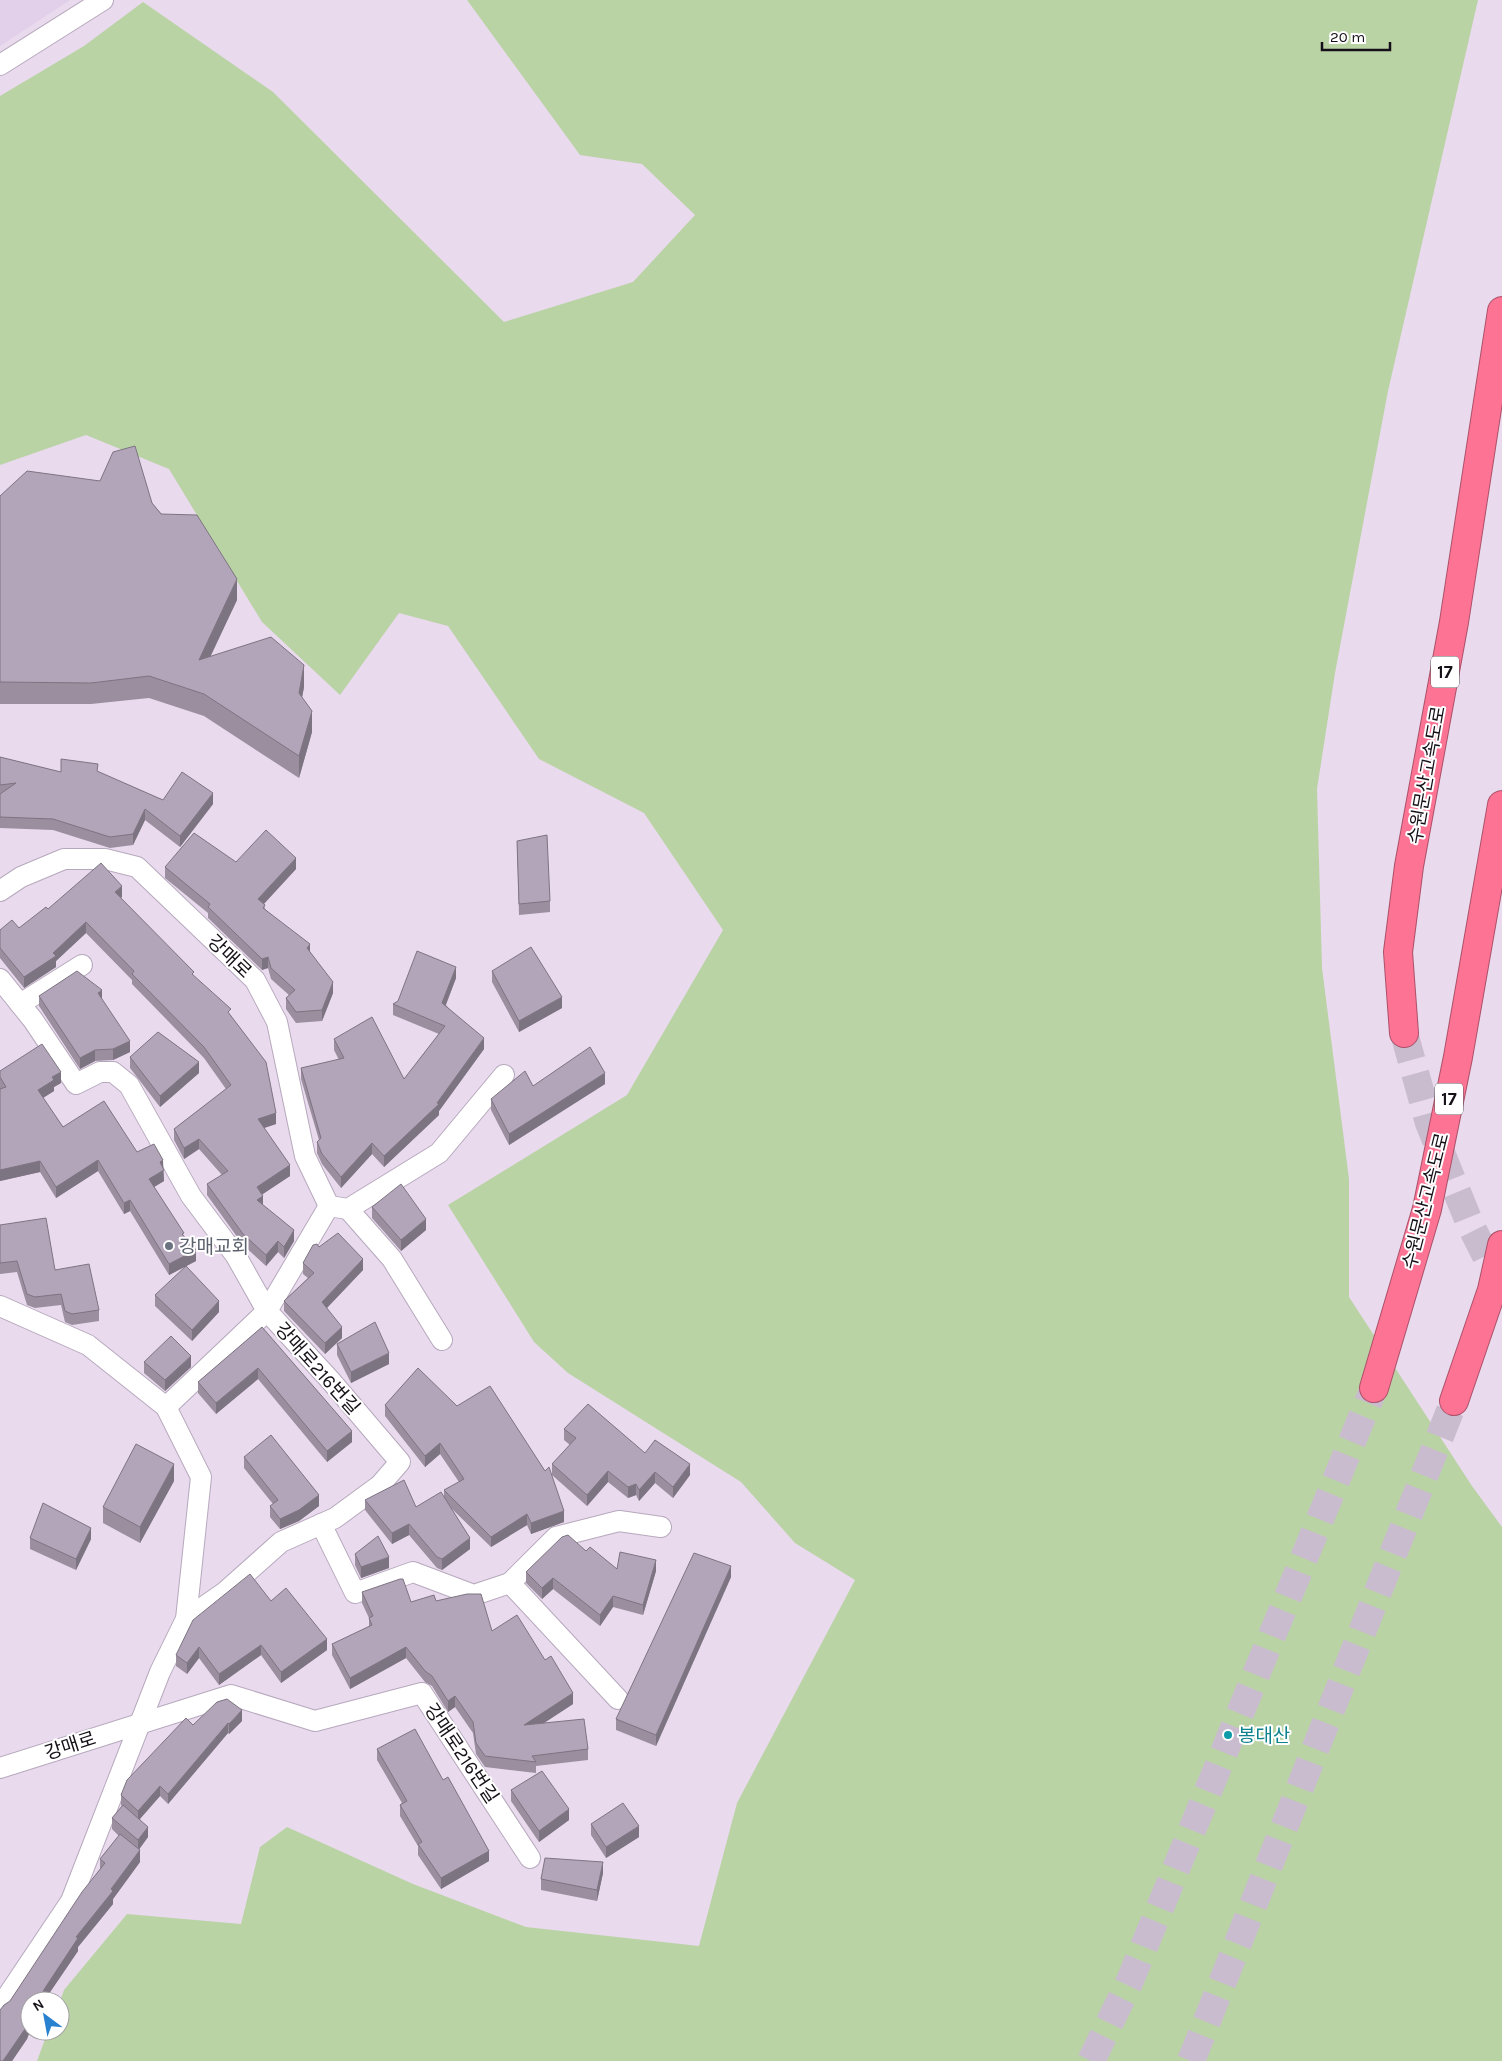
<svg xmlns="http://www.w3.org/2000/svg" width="1502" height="2061" viewBox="0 0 1502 2061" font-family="Karla,'Noto Sans KR',sans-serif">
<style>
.built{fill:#e2cfea}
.green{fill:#bad3a5}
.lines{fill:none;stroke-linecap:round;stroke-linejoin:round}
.motorway-tunnel{stroke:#c9bcce;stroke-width:28;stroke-dasharray:28 14;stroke-linecap:butt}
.minor-casing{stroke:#b7a9bd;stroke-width:22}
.motorway-casing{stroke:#ac5169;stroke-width:30}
.minor{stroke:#fff;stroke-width:20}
.motorway{stroke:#fd7394;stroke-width:28}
.wall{fill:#9a8e9f}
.shaded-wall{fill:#7d7482}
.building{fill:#b3a5b9;stroke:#7d7482}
.worship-dot{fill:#6b7280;stroke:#fff;stroke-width:2}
.culture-dot{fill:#0f9aa8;stroke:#fff;stroke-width:2}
.labels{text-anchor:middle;stroke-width:4;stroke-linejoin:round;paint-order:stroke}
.shield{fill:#fff;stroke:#5c585d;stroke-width:1}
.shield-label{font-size:18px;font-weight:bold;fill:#161118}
.street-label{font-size:19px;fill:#161118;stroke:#fff}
.worship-label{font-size:19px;fill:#5b616d;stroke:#fff;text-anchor:start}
.culture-label{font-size:19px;fill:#0d838f;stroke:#fff;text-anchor:start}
</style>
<rect width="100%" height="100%" fill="#e9daee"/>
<polygon class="built" points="0,0 70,0 0,46"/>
<polygon class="green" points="467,0 1478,0 1388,391 1335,673 1317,789 1322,968 1349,1179 1349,1297 1472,1486 1502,1527 1502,2061 37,2061 48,2031 60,2031 60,2001 64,1990 127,1914 241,1924 260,1847 287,1827 413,1884 526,1927 699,1946 737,1803 855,1580 795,1543 741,1482 568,1373 534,1342 448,1205 627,1095 723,930 644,813 539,759 448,626 399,613 340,695 262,622 169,469 86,435 0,465 0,96 84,46 143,2 273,92 504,322 633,282 695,215 642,164 580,155"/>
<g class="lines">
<g class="motorway-tunnel">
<polyline points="1404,1033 1429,1123 1470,1224 1502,1288"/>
<polyline points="1091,2061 1129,1983 1374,1388"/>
<polyline points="1191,2061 1454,1401"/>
</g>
<defs>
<g id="minor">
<polyline points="0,65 103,0"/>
<polyline points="0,891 21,877 64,859 105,859 137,867 255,980 277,1022 305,1156 329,1206"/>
<polyline points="0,979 33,1020 76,1084 100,1072 113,1072 129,1085 191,1196 236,1256 267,1311 331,1381 400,1462 380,1485 335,1518 281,1542 225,1592 186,1619"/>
<polyline points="20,1004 82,965"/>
<polyline points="348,1209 392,1259 442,1340"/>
<polyline points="0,1306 88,1345 166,1407 201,1477 186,1619 160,1672 71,1901 0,2007"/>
<polyline points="166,1407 267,1311 329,1206 348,1209 439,1153 504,1075"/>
<polyline points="321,1524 355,1593 413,1572 474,1595 510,1583 618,1699"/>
<polyline points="510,1583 556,1537 619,1521 661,1527"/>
<polyline points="0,1768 231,1695 315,1721 422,1693 530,1858"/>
</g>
<g id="motorway">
<polyline points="1404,1033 1398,952 1409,866 1454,622 1502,311"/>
<polyline points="1374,1388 1427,1209 1458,1057 1502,805"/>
<polyline points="1454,1401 1492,1290 1502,1245"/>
</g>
</defs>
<use href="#minor" class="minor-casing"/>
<use href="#motorway" class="motorway-casing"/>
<use href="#minor" class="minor"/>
<use href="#motorway" class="motorway"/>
</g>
<g class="wall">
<polygon points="0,496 152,503 237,600 210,656 304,687 302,697 312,732 299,778 204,716 149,698 91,704 0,704"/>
<polygon points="0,757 61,772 98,772 163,800 213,804 180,847 145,820 133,845 110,848 53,830 0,828"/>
<polygon points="517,841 550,901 550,912 519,915"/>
<polygon points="236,862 296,869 264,904 265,909 310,953 333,993 322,1021 296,1023 286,1009 286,998 289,995 271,979 268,968 262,970 208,918 208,913 165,878 165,867"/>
<polygon points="122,897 120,898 231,1016 276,1124 264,1128 290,1176 262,1194 263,1205 294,1241 284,1258 278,1252 266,1266 243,1245 207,1195 207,1184 222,1175 199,1149 184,1159 174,1140 174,1129 226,1089 204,1058 132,984 132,980 86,933 56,961 56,967 24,988 0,958 0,930 19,928 48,909"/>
<polygon points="492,971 562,1008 519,1032 492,982"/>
<polygon points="456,978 446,1005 484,1049 439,1111 439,1115 384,1167 372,1154 341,1188 322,1164 317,1153 317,1142 319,1140 301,1079 301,1068 339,1060 334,1050 334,1039 404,1079 439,1034 393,1015 393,1004"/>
<polygon points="39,996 102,999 130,1052 113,1060 95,1061 80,1069 39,1006"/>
<polygon points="130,1057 199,1073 160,1107 130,1068"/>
<polygon points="0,1071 61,1083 54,1087 54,1091 43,1098 63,1127 137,1152 163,1169 164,1181 154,1187 184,1236 196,1261 169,1275 130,1211 124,1214 98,1171 56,1198 40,1172 0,1181"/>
<polygon points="605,1084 509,1145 491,1110 491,1099 533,1086"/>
<polygon points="372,1207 426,1230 401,1251 372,1218"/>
<polygon points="0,1225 55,1270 99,1310 99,1321 72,1325 65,1322 61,1305 35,1308 27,1305 17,1272 0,1274"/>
<polygon points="319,1247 363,1270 327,1308 342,1338 325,1354 284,1311 284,1301 308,1278 303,1274 303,1263"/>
<polygon points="155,1295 219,1312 192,1341 155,1306"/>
<polygon points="262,1327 352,1442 327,1462 258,1379 216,1414 198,1393 198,1382"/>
<polygon points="337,1344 389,1364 351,1383 337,1355"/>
<polygon points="144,1362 191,1367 165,1391 144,1373"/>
<polygon points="385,1405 564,1522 531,1534 527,1525 491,1547 451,1508 470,1549 442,1570 437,1568 409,1535 392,1544 365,1510 365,1500 416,1507 444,1497 444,1490 459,1482 440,1454 425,1467 385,1416"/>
<polygon points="564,1429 645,1453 690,1475 673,1498 655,1483 639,1501 636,1495 628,1498 608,1482 587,1506 552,1475 552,1464 570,1445 564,1440"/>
<polygon points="244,1457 319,1506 299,1521 280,1529 270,1517 270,1506 273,1504 244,1468"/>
<polygon points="174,1481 140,1543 103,1523 103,1507"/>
<polygon points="30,1538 91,1539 76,1570 30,1549"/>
<polygon points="586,1551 617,1569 656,1571 643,1615 613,1607 600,1626 553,1589 542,1599 526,1583 526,1572"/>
<polygon points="355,1554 389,1568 361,1578 355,1565"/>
<polygon points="731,1577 656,1746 616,1730 616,1719"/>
<polygon points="362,1592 411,1602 436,1601 492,1631 545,1660 573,1704 544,1723 588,1749 588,1760 536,1766 536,1773 485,1767 476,1754 473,1733 455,1707 448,1712 432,1686 425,1682 406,1658 350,1689 332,1655 332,1644 369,1627 369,1618 362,1603"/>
<polygon points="271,1601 327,1650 281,1683 261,1655 219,1685 199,1658 187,1674 176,1666 176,1655"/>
<polygon points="242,1721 229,1734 228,1733 168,1804 160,1796 140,1819 148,1837 139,1849 140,1862 113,1899 113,1904 78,1947 78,1951 44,2001 30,2001 30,2031 27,2039 12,2061 0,2061 10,2001 100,1870 100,1859 119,1836 112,1829 112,1818 122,1806 121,1805 121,1795 193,1725"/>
<polygon points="377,1749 489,1861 441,1889 418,1855 418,1846 400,1816 400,1805 402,1803 377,1760"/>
<polygon points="511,1790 569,1820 539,1842 511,1801"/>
<polygon points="591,1824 639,1837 606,1858 591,1835"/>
<polygon points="603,1873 597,1901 541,1890 541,1879"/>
</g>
<g class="shaded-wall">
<polygon points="237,579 237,600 199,681 199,660"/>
<polygon points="304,665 304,687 299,714 299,693"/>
<polygon points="312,711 312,732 299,778 299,756"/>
<polygon points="213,793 213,804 180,847 180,836"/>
<polygon points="145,809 145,820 133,845 133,834"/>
<polygon points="296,858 296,869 258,910 258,899"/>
<polygon points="122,886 122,897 115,903 115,892"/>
<polygon points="86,922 86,933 56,961 56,967 24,988 24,977 53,953"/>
<polygon points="310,944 310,954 307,948"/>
<polygon points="268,957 268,968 262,970 262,959"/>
<polygon points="456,967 456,978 442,1014 442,1003"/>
<polygon points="333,982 333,993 322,1021 322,1010"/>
<polygon points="102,990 102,1001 98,993"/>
<polygon points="562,997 562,1008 519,1032 519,1021"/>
<polygon points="484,1038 484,1049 439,1111 439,1115 384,1167 384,1156 437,1103"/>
<polygon points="130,1041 130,1052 113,1060 113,1049"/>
<polygon points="95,1050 95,1061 80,1069 80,1058"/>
<polygon points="199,1062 199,1073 160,1107 160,1096"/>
<polygon points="61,1072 61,1083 54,1087 54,1091 38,1101 38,1090 52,1077"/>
<polygon points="605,1073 605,1084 509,1145 509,1134"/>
<polygon points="276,1113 276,1124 258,1130 258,1119"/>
<polygon points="199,1139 199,1149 184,1159 184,1148"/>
<polygon points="372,1143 372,1154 341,1188 341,1177"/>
<polygon points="98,1160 98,1171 56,1198 56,1187"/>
<polygon points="163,1160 164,1181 149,1190 149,1179 160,1162"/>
<polygon points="40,1161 40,1172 0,1181 0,1170"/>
<polygon points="290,1165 290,1176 257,1198 257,1187"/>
<polygon points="263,1196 263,1207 257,1200"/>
<polygon points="130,1200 130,1211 124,1214 124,1203"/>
<polygon points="426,1219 426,1230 401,1251 401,1240"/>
<polygon points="294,1230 294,1241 284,1258 284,1247"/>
<polygon points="278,1241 278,1252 266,1266 266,1255"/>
<polygon points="196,1250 196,1261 169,1275 169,1264"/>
<polygon points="363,1259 363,1270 322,1313 322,1302"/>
<polygon points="219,1301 219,1312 192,1341 192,1330"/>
<polygon points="342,1327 342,1338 325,1354 325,1343"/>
<polygon points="389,1353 389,1364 351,1383 351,1372"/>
<polygon points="191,1356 191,1367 165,1391 165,1380"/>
<polygon points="258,1368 258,1379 216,1414 216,1403"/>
<polygon points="352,1431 352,1442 327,1462 327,1451"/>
<polygon points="440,1443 440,1454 425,1467 425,1456"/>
<polygon points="174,1464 174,1481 140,1543 140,1527"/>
<polygon points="690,1464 690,1475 673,1498 673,1487"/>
<polygon points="608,1471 608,1482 587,1506 587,1495"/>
<polygon points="655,1472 655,1483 639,1501 639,1490"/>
<polygon points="636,1484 636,1495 628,1498 628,1487"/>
<polygon points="319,1495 319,1506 299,1521 280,1529 280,1519"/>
<polygon points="564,1511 564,1522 531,1534 531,1523"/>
<polygon points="527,1514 527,1525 491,1547 491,1537"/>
<polygon points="409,1524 409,1535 392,1544 392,1533"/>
<polygon points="91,1528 91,1539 76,1570 76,1559"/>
<polygon points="470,1538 470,1549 442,1570 442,1559"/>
<polygon points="389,1557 389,1568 361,1578 361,1567"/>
<polygon points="656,1560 656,1571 643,1615 643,1605"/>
<polygon points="731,1566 731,1577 656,1746 656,1735"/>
<polygon points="553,1578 553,1589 542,1599 542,1588"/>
<polygon points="613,1596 613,1607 600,1626 600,1615"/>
<polygon points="327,1639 327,1650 281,1683 281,1672"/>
<polygon points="261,1645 261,1655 219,1685 219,1674"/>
<polygon points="199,1647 199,1658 187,1674 187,1663"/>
<polygon points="406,1647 406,1658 350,1689 350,1678"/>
<polygon points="573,1693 573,1704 524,1736 524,1725"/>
<polygon points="455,1696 455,1707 448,1712 448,1701"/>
<polygon points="242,1710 242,1721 229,1734 229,1724"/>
<polygon points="228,1723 228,1733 168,1804 168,1794"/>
<polygon points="160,1786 160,1796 138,1821 138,1811"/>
<polygon points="569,1809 569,1820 539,1842 539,1831"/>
<polygon points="639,1826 639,1837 606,1858 606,1847"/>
<polygon points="148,1827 148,1837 138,1851 138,1840"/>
<polygon points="140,1850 140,1862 113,1899 113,1904 78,1947 78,1951 44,2001 38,2001 45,1988 76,1937"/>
<polygon points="489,1851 489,1861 441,1889 441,1878"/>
<polygon points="603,1862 603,1873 597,1901 597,1890"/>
<polygon points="30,2019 30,2031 27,2039 12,2061 3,2061"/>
</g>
<g class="building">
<polygon points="135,446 152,503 161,514 197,515 237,579 199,660 271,637 304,665 299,693 312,711 299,756 204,694 149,676 91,683 0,682 0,496 27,471 100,481 113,452"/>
<polygon points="0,757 61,772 61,759 98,764 97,771 163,800 182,772 213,793 180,836 145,809 133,834 110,837 53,819 0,817 0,794 16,783 0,785"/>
<polygon points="266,830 296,858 258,899 265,905 263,908 310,944 307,948 333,982 322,1010 296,1012 286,998 295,990 271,968 268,957 262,959 208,907 210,904 165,867 194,833 236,862"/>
<polygon points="547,835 550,901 519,904 517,841"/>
<polygon points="101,863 122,886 115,892 194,972 192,974 231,1009 228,1012 266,1062 276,1113 258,1119 290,1165 257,1187 263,1196 257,1200 294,1230 284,1247 278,1241 266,1255 243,1234 207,1184 228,1171 199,1139 184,1148 174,1129 231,1085 204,1047 132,974 134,971 86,922 53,953 56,956 24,977 0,948 0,930 12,920 19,928 46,907 48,909"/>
<polygon points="531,947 562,997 519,1021 492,971"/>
<polygon points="417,951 456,967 442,1003 484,1038 437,1103 439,1104 384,1156 372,1143 341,1177 322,1154 317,1142 321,1138 301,1068 344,1058 334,1039 372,1017 404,1079 445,1026 393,1004 398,1001"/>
<polygon points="77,971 102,990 98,993 130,1041 113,1049 95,1050 80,1058 39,996"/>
<polygon points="158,1032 199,1062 160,1096 130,1057"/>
<polygon points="42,1044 61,1072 52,1077 54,1080 38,1090 63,1127 104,1101 137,1152 154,1144 163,1160 160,1162 164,1170 149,1179 184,1233 182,1234 196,1250 169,1264 130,1200 124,1203 98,1160 56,1187 40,1161 0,1170 0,1089 6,1087 0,1077 0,1071"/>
<polygon points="590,1047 605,1073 509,1134 491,1099 525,1071 533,1086"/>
<polygon points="401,1184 426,1219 401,1240 372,1207"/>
<polygon points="46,1218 55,1270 89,1264 99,1310 72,1314 65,1311 61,1294 35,1297 27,1294 17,1261 0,1263 0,1225"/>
<polygon points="338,1233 363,1259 322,1302 342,1327 325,1343 284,1301 314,1273 303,1263 313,1245 317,1244 319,1247"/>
<polygon points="186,1266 219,1301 192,1330 155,1295"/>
<polygon points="375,1322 389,1353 351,1372 337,1344"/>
<polygon points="262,1327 352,1431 327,1451 258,1368 216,1403 198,1382"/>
<polygon points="171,1336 191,1356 165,1380 144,1362"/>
<polygon points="418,1368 457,1406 490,1386 545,1471 549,1467 564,1511 531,1523 527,1514 491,1537 444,1490 464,1479 440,1443 425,1456 385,1405"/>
<polygon points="588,1404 645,1453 655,1440 690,1464 673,1487 655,1472 639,1490 636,1484 628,1487 608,1471 587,1495 552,1464 576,1438 564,1429"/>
<polygon points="271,1435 319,1495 299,1510 280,1519 270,1506 278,1500 244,1457"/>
<polygon points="136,1444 174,1464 140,1527 103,1507"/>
<polygon points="404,1480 416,1507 441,1492 470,1538 442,1559 437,1557 409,1524 392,1533 365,1500"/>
<polygon points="43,1503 91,1528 76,1559 30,1538"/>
<polygon points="568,1535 586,1551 590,1547 617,1569 620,1552 656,1560 643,1605 613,1596 600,1615 553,1578 542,1588 526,1572 562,1537"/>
<polygon points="378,1536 389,1557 361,1567 355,1554"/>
<polygon points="694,1553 731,1566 656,1735 616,1719"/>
<polygon points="250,1574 271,1601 286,1588 327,1639 281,1672 261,1645 219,1674 199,1647 187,1663 176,1655 193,1620"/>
<polygon points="400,1579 403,1579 411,1602 434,1595 436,1601 467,1594 481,1594 492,1631 517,1615 545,1660 551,1656 573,1693 524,1725 584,1719 588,1749 532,1756 536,1762 485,1756 476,1743 473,1722 455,1696 448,1701 432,1676 425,1671 406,1647 350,1678 332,1644 372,1625 369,1618 373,1616 362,1592"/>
<polygon points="227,1699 242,1710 229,1724 228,1723 168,1794 160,1786 138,1811 121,1795 127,1780 186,1718 193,1725 217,1702"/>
<polygon points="415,1729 443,1780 448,1777 489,1851 441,1878 418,1844 422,1842 400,1805 407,1801 377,1749"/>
<polygon points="542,1771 569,1809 539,1831 511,1790"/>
<polygon points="623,1803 639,1826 606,1847 591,1824"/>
<polygon points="123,1805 148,1827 138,1840 112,1818"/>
<polygon points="120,1834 140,1850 111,1889 113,1891 76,1937 78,1938 45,1988 38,2001 30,2001 30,2019 27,2026 3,2061 0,2061 0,2010 4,2005 10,2001 82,1892 105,1863 100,1859"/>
<polygon points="545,1858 603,1862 597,1890 541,1879"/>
</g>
<circle class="worship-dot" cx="169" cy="1246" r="5"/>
<circle class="culture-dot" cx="1228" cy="1735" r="5"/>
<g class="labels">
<g class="shield">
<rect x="1431" y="656.5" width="28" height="31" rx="4"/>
<rect x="1435" y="1083.5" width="28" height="31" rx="4"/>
</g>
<g class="shield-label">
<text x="1445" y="678">17</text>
<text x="1449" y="1105">17</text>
</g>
<g class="street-label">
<text transform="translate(1426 775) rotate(-80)" y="7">수원문산고속도로</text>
<text transform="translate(230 956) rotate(44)" y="7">강매로</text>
<text transform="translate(1425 1201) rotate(-76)" y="7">수원문산고속도로</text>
<text transform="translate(318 1368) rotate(48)" y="7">강매로216번길</text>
<text transform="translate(70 1745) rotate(-18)" y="7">강매로</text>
<text transform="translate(462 1753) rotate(56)" y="7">강매로216번길</text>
</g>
<g class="worship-label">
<text x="179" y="1253">강매교회</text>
</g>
<g class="culture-label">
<text x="1238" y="1742">봉대산</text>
</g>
</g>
<g transform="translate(45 2016) rotate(328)"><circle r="24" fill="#ffffff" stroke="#a2a0a3"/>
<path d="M0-4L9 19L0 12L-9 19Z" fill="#2882cf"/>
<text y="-8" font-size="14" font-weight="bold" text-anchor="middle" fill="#161118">N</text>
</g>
<path d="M1322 42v8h68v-8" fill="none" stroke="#161118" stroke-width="2.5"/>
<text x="1330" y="42" font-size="15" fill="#161118" stroke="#ffffff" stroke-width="4" paint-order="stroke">20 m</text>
</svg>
